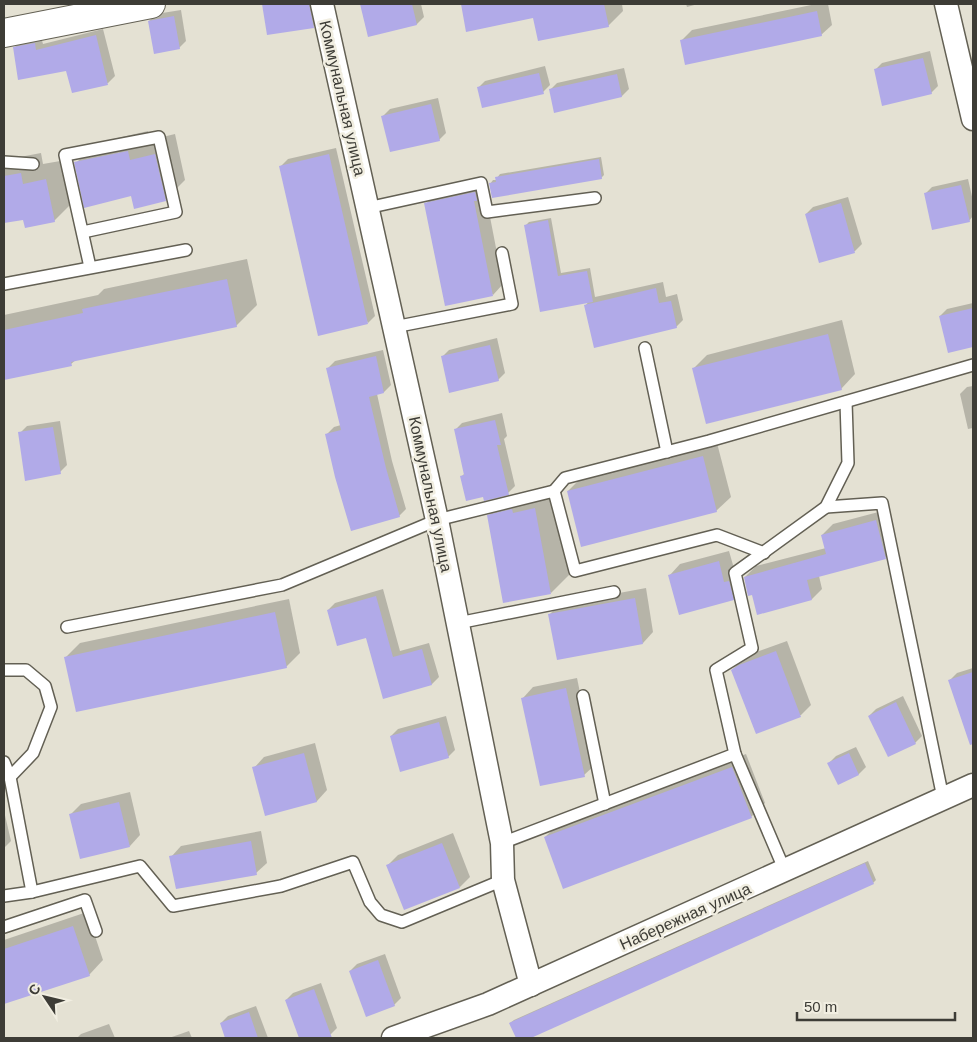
<svg xmlns="http://www.w3.org/2000/svg" width="977" height="1042" viewBox="0 0 977 1042" font-family="Helvetica,sans-serif">
<style>
.shadow{fill:#0003}
.building{fill:#b1aae8}
.lines{fill:none;stroke-linecap:round;stroke-linejoin:round}
.service-casing{stroke:#636054;stroke-width:14}
.minor-casing{stroke:#636054;stroke-width:25}
.tertiary-casing{stroke:#636054;stroke-width:30}
.service{stroke:#fff;stroke-width:11}
.minor{stroke:#fff;stroke-width:22}
.tertiary{stroke:#fff;stroke-width:28}
.labels{text-anchor:middle;stroke-width:5;stroke-linejoin:round;paint-order:stroke}
.street-label{font-size:16px;fill:#3d3c36;stroke:#f1eee1}
</style>
<rect width="100%" height="100%" fill="#e4e1d3"/>
<g class="shadow">
<polygon points="263,4 317,4 320,20 313,27 268,34"/>
<polygon points="361,4 421,4 424,17 417,24 369,35"/>
<polygon points="462,4 622,4 623,11 608,26 534,17 467,31"/>
<polygon points="686,4 698,4 687,7"/>
<polygon points="816,4 828,4 832,25 821,35 681,41 692,30"/>
<polygon points="181,10 186,41 179,48 149,21 156,14"/>
<polygon points="103,29 115,76 108,83 73,92 67,70 14,48 21,41 41,37 43,44"/>
<polygon points="930,51 938,86 931,93 875,70 882,63"/>
<polygon points="545,66 550,85 543,92 478,88 485,81"/>
<polygon points="624,68 629,89 622,96 550,90 557,83"/>
<polygon points="438,98 446,133 439,140 383,116 390,109"/>
<polygon points="148,131 150,140 175,134 185,180 165,200 132,195 76,163 96,143"/>
<polygon points="336,148 375,316 368,323 281,166 288,159"/>
<polygon points="41,153 43,164 66,160 74,201 54,221 24,218 4,222 4,160"/>
<polygon points="601,157 604,175 601,178 490,184 493,180 497,180 497,178 500,174"/>
<polygon points="968,179 973,201 973,216 969,221 925,194 932,187"/>
<polygon points="486,182 485,191 503,284 493,295 426,204 436,193"/>
<polygon points="848,197 862,244 855,251 820,261 806,214 813,207"/>
<polygon points="551,218 561,273 590,268 595,297 663,282 666,297 677,294 683,320 676,327 586,305 589,301 541,310 526,225 529,222"/>
<polygon points="247,259 257,305 236,326 77,359 71,364 4,379 4,315 98,295 104,289"/>
<polygon points="973,303 973,345 949,351 940,316 947,309"/>
<polygon points="842,320 855,374 841,389 693,369 707,355"/>
<polygon points="497,338 505,373 498,380 442,357 449,350"/>
<polygon points="383,350 391,385 384,392 377,394 392,461 406,509 399,516 327,434 334,427 341,425 328,368 335,361"/>
<polygon points="973,386 973,428 968,429 960,394 967,387"/>
<polygon points="502,413 507,436 504,439 515,486 508,493 484,495 462,476 465,473 455,430 462,423"/>
<polygon points="60,421 67,465 60,472 20,433 27,426"/>
<polygon points="717,443 731,497 716,511 568,491 582,477"/>
<polygon points="555,489 571,573 551,593 488,516 508,496 532,490 533,493"/>
<polygon points="886,510 896,547 885,558 819,576 822,589 812,599 753,594 745,577 756,566 826,548 822,535 833,524"/>
<polygon points="729,551 735,572 744,588 733,599 670,575 680,564"/>
<polygon points="646,588 653,632 643,643 550,614 560,604"/>
<polygon points="383,589 400,651 429,643 439,677 432,684 384,698 366,636 328,610 335,603"/>
<polygon points="289,599 300,653 286,667 66,657 80,643"/>
<polygon points="787,641 811,705 801,715 756,732 732,670 743,659 751,654"/>
<polygon points="973,668 973,715 963,719 950,680 957,673"/>
<polygon points="577,678 595,765 584,775 523,698 533,687"/>
<polygon points="903,696 922,736 915,743 869,716 876,709"/>
<polygon points="446,716 455,750 448,757 391,736 398,729"/>
<polygon points="315,743 327,790 317,801 266,814 254,768 264,757"/>
<polygon points="856,747 866,767 859,774 839,783 829,763 836,756"/>
<polygon points="746,754 765,803 751,817 545,837 560,823"/>
<polygon points="130,792 140,835 130,846 71,814 81,804"/>
<polygon points="4,811 11,841 4,848"/>
<polygon points="261,831 267,863 256,873 171,857 181,846"/>
<polygon points="453,833 470,877 460,887 388,865 398,855"/>
<polygon points="868,861 876,880 873,883 528,1038 517,1038 510,1023 514,1020"/>
<polygon points="87,912 103,960 89,975 4,1003 4,940"/>
<polygon points="385,954 401,998 394,1005 350,971 357,964"/>
<polygon points="321,983 337,1028 330,1035 320,1038 300,1038 286,1000 293,993"/>
<polygon points="256,1006 268,1038 226,1038 221,1023 228,1016"/>
<polygon points="109,1024 115,1038 77,1038 81,1034"/>
<polygon points="189,1031 192,1038 169,1038"/>
</g>
<g class="building">
<polygon points="262,4 309,4 314,28 267,35"/>
<polygon points="360,4 412,4 417,25 368,37"/>
<polygon points="461,4 604,4 609,27 538,41 533,18 466,32"/>
<polygon points="817,11 822,36 685,65 680,40"/>
<polygon points="174,16 180,49 154,54 148,21"/>
<polygon points="96,35 108,85 72,93 66,71 18,80 13,47 35,43 36,50"/>
<polygon points="923,58 932,94 882,106 874,69"/>
<polygon points="539,73 544,94 482,108 477,87"/>
<polygon points="617,74 622,97 554,113 549,89"/>
<polygon points="431,104 440,141 390,152 381,116"/>
<polygon points="128,151 130,160 155,154 166,201 134,209 131,196 84,208 74,162"/>
<polygon points="329,154 368,324 318,336 279,166"/>
<polygon points="599,159 602,179 492,198 489,183 496,182 495,177"/>
<polygon points="21,173 23,184 46,179 55,222 25,228 23,220 4,223 4,176"/>
<polygon points="961,185 970,222 932,230 924,193"/>
<polygon points="475,192 477,201 474,201 493,296 445,306 424,203"/>
<polygon points="841,203 855,253 819,263 805,214"/>
<polygon points="548,220 558,276 587,271 593,302 540,312 524,225"/>
<polygon points="227,279 237,327 71,362 72,366 4,380 4,330 83,313 82,309"/>
<polygon points="656,288 659,303 671,301 677,328 594,348 584,305"/>
<polygon points="973,308 973,347 948,353 939,316"/>
<polygon points="828,334 842,390 706,424 692,368"/>
<polygon points="490,345 499,381 449,393 441,356"/>
<polygon points="376,356 384,393 369,397 386,468 400,517 351,531 335,477 325,434 341,430 326,368"/>
<polygon points="495,420 501,445 497,445 509,495 484,501 483,497 466,501 460,476 464,475 454,429"/>
<polygon points="53,427 61,474 25,481 18,432"/>
<polygon points="703,456 717,512 581,547 567,491"/>
<polygon points="535,508 551,594 503,603 487,515 512,509 513,513"/>
<polygon points="876,520 886,559 807,580 812,600 757,615 752,595 748,596 744,577 826,554 821,535"/>
<polygon points="719,561 724,582 729,581 734,600 679,615 668,575"/>
<polygon points="376,596 393,657 422,649 432,685 383,699 366,638 337,646 327,610"/>
<polygon points="635,598 643,644 557,660 548,614"/>
<polygon points="275,612 287,668 76,712 64,657"/>
<polygon points="776,651 801,717 756,734 731,670 739,665"/>
<polygon points="973,672 973,744 970,745 948,680"/>
<polygon points="566,688 585,777 540,786 521,698"/>
<polygon points="896,702 916,744 888,757 868,716"/>
<polygon points="439,722 449,758 400,772 390,736"/>
<polygon points="304,753 317,802 265,816 252,767"/>
<polygon points="849,753 859,775 838,785 827,763"/>
<polygon points="732,767 752,818 563,889 544,837"/>
<polygon points="119,802 130,847 80,859 69,814"/>
<polygon points="251,841 257,875 176,889 169,856"/>
<polygon points="442,843 460,888 404,910 386,865"/>
<polygon points="865,863 874,884 531,1038 516,1038 509,1023"/>
<polygon points="73,926 90,976 4,1004 4,949"/>
<polygon points="378,960 395,1006 366,1017 349,971"/>
<polygon points="314,989 332,1038 299,1038 285,1000"/>
<polygon points="249,1012 258,1038 225,1038 220,1023"/>
</g>
<g class="lines">
<defs>
<g id="service">
<polyline points="4,162 33,164"/>
<polyline points="367,208 481,183 487,212 595,198"/>
<polyline points="83,232 176,212 159,137 65,155 90,267"/>
<polyline points="4,284 186,250"/>
<polyline points="394,327 512,304 502,253"/>
<polyline points="645,348 667,452"/>
<polyline points="554,491 565,478 709,441 973,365"/>
<polyline points="826,507 882,503 943,798"/>
<polyline points="458,623 614,592"/>
<polyline points="67,627 282,585 437,520 554,491 575,571 717,535 764,553"/>
<polyline points="4,670 26,670 45,686 51,707 33,753 10,777"/>
<polyline points="583,696 605,804"/>
<polyline points="735,754 716,670 752,648 735,573 826,507 848,463 846,402"/>
<polyline points="4,762 10,777 32,892 4,896"/>
<polyline points="502,843 735,754 785,871"/>
<polyline points="32,892 140,866 173,906 281,886 353,862 370,902 381,915 402,922 503,880"/>
<polyline points="4,927 85,900 96,931"/>
</g>
<g id="minor">
<polyline points="322,4 437,520 502,843 503,880 531,985"/>
<polyline points="946,4 973,119"/>
<polyline points="393,1038 488,1004 973,785"/>
</g>
<polyline id="tertiary" points="4,33 151,4"/>
</defs>
<use href="#service" class="service-casing"/>
<use href="#minor" class="minor-casing"/>
<use href="#tertiary" class="tertiary-casing"/>
<use href="#service" class="service"/>
<use href="#minor" class="minor"/>
<use href="#tertiary" class="tertiary"/>
</g>
<g class="labels">
<g class="street-label">
<text transform="translate(343 98) rotate(77)" y="6">Коммунальная улица</text>
<text transform="translate(431 494) rotate(78)" y="6">Коммунальная улица</text>
<text transform="translate(685 916) rotate(-24)" y="6">Набережная улица</text>
</g>
</g>
<rect width="977" height="1042" fill="none" stroke="#3d3c36" stroke-width="10"/>
<g transform="translate(45 997) rotate(305)" stroke="#f1eee1" stroke-width="4" paint-order="stroke">
<path d="M0-4L9 19L0 12L-9 19Z" fill="#3d3c36"/>
<text y="-8" font-size="14" font-weight="bold" text-anchor="middle" fill="#3d3c36">С</text>
</g>
<path d="M797 1012v8h158v-8" fill="none" stroke="#3d3c36" stroke-width="2.5"/>
<text x="804" y="1012" font-size="15" fill="#3d3c36" stroke="#f1eee1" stroke-width="4" paint-order="stroke">50 m</text>
</svg>
